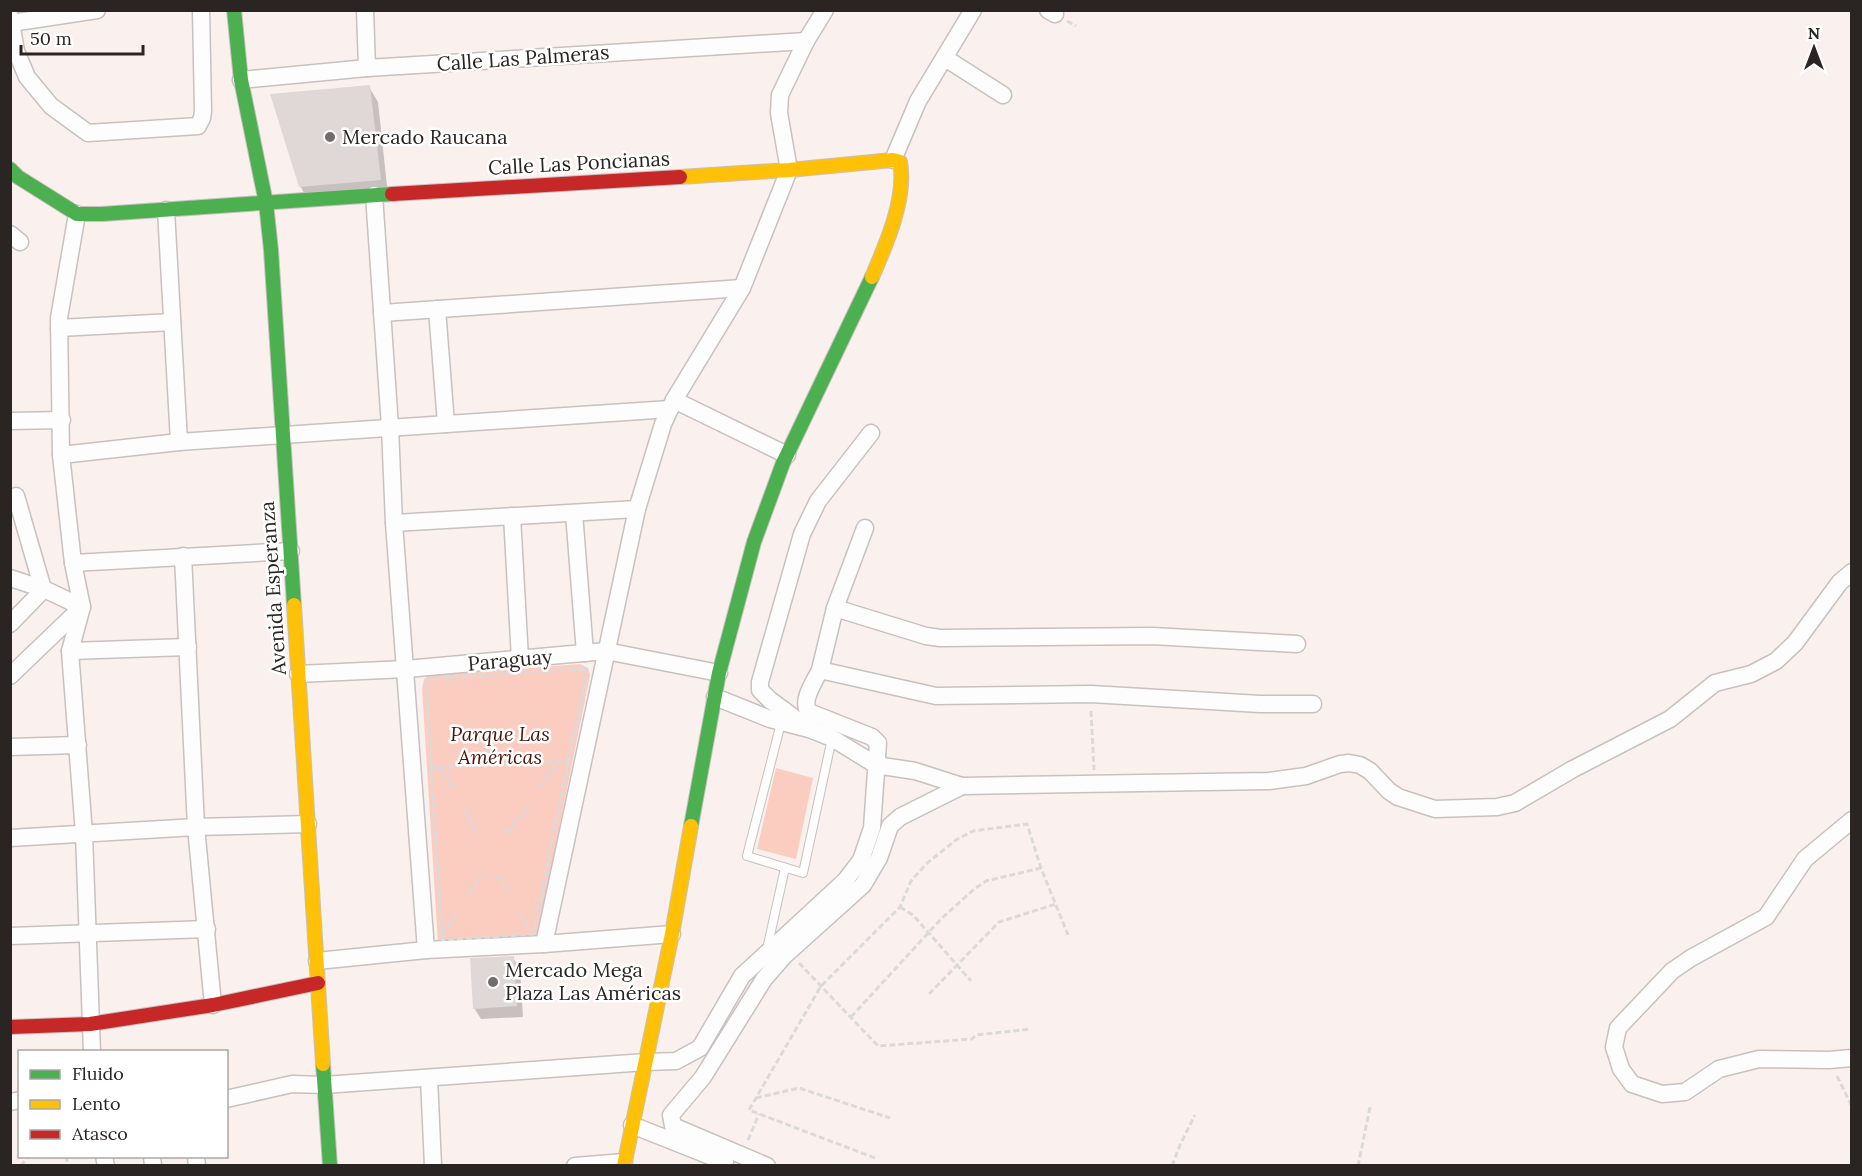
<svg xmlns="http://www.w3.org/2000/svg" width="1862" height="1176" viewBox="0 0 1862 1176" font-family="Lora,serif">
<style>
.green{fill:#fbcdc0}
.shadow{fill:#0003}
.building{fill:#dfd8d7}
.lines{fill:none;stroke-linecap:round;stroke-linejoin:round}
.lane-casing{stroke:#c7c1bf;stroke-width:10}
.street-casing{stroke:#c7c1bf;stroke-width:19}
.fast-casing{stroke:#c7c1bf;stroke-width:16}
.slow-casing{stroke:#c7c1bf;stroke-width:16}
.jam-casing{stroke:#c7c1bf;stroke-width:16}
.path{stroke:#dcdad9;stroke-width:3;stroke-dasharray:6 3;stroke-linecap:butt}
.lane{stroke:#fefdfd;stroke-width:8}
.street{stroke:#fefdfd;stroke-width:16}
.fast{stroke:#4caf50;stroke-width:14}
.slow{stroke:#ffc107;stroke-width:14}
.jam{stroke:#c62828;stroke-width:14}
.poi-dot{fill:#736c6a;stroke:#fff;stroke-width:2}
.labels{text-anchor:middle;stroke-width:5;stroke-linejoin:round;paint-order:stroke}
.street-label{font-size:20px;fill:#2a2422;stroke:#fff}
.poi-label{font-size:20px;fill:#2a2422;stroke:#fff;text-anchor:start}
.park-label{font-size:20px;font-style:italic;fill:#4b1609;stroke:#fff}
</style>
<rect width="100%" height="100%" fill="#faf1ef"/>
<g class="green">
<polygon points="580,664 588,668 590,675 537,938 438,944 422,688 424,679 428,676"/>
<polygon points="776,768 813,778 796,859 757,849"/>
</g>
<g class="shadow">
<polygon points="369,87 378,102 388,195 309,201 300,186"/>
<polygon points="513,958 520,969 523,1017 481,1019 474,1008"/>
</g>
<g class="building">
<polygon points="370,85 381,180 299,187 270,94"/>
<polygon points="514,956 517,1006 473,1009 470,958"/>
</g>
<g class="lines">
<defs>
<g id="lane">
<polyline points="781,723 747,856 803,873 832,738"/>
<polyline points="767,949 785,868"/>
</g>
<g id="street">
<polyline points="365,10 367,68"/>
<polyline points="1048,10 1055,14"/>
<polyline points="10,17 16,51 27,77 51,106 88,133 198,126 202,118 203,111 201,10"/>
<polyline points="11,23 97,10"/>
<polyline points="945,58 1003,95"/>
<polyline points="241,80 367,68 806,41"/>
<polyline points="893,160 918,101 973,10"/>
<polyline points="374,195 390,427 394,523 426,950"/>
<polyline points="166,210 179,442"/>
<polyline points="77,214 59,318 61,455 73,563 82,607 70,651 84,834 92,1052"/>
<polyline points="10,234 20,242"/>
<polyline points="437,309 446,424"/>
<polyline points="382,313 742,288"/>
<polyline points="59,328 172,322"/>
<polyline points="674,400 787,455"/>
<polyline points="10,421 62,420"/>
<polyline points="61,455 179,442 670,409"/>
<polyline points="16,496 43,589"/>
<polyline points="574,513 585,653"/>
<polyline points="512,516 520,659"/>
<polyline points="394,523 637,509"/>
<polyline points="183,556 196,827 213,1005"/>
<polyline points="73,563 291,551"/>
<polyline points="10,578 44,589 82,607 10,676"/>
<polyline points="835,608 926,636 940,638 1152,636 1297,644"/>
<polyline points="10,624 44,589"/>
<polyline points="70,651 188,647"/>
<polyline points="820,670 835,608 865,528"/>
<polyline points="298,674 406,669 606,651 719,673"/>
<polyline points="715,697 770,719 809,729 832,738 876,765 915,771 962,786 1269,781 1306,776 1340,764 1349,763 1360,765 1370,771 1389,791 1398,797 1435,809 1497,807 1515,803 1573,769 1670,719 1715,683 1751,674 1776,661 1795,643 1840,582 1852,572"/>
<polyline points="804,725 770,700 760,690 760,682 802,534 818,501 871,433"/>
<polyline points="10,747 78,745"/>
<polyline points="1852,820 1805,859 1766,917 1691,958 1672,971 1618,1028 1614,1047 1621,1069 1632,1084 1662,1094 1685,1092 1719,1069 1759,1059 1829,1060 1852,1058"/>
<polyline points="10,838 196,827 308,824"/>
<polyline points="10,936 207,929"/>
<polyline points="544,944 637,509 663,424 674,400 742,288 789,170 779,113 780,95 806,41 825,10"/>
<polyline points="317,961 426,950 544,944 672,934"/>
<polyline points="429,1078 433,1166"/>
<path d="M 226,1099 L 292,1084 L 324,1085 L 646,1062 L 676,1061 L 700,1048 L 742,976 L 845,881 L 861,860 L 872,828 L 878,743 L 872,737 L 809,712 C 800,701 815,681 820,670 L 936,696 L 1091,694 L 1260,704 L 1313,704"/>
<polyline points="10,1102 20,1100"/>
<polyline points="632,1125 725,1162"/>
<polyline points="104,1156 106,1166"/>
<polyline points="152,1156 153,1166"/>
<polyline points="196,1156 197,1166"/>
<polyline points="575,1166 624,1162"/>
<polyline points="767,1166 673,1126 671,1115 703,1077 764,979 784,956 863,885 879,858 890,826 900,817 962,786"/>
</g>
<g id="fast">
<polyline points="234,10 241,80 266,203 271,250 294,605"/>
<polyline points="10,169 18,177 77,214 102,214 392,194"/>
<polyline points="691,826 719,673 754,542 783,463 872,277"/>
<polyline points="323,1064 330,1166"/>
</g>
<g id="slow">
<path d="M 680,177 L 789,170 L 893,160 L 900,162 C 907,197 886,245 872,277"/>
<polyline points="294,605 323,1064"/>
<polyline points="624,1166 672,934 691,826"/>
</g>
<g id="jam">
<polyline points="392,194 680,177"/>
<polyline points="10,1027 90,1024 213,1005 318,983"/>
</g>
</defs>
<use href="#lane" class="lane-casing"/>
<use href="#street" class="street-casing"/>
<use href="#fast" class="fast-casing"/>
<use href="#slow" class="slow-casing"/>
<use href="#jam" class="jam-casing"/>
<g class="path">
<polyline points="1067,21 1076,26"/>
<polygon points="583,669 586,671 586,675 533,934 442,940 426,683 432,679"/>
<polyline points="1091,711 1094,770"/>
<polyline points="441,767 454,788"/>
<polyline points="429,768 567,761"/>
<polyline points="541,787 557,762"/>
<polyline points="464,809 478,833"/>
<polyline points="507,833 529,807"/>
<polyline points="497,875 509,892"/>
<polyline points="469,893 482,873"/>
<polyline points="900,907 913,915 971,981"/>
<polyline points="519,913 529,929"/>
<polyline points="442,934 457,913"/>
<polyline points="799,963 878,1046 972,1039 976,1035 1031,1029"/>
<polyline points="929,994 999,922 1056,904"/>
<polyline points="851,1017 941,919 973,890 986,881 1041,868"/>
<polyline points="1837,1076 1852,1107"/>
<polyline points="756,1098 799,1088 890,1118"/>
<polyline points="748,1140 759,1114"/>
<polyline points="66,1156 68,1166"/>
<polyline points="875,1158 749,1110 821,986 900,907 911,881 926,864 956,840 973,831 1027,824 1041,868 1068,935"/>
<polyline points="21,1166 28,1156"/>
<polyline points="1172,1166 1180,1145 1195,1115"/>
<polyline points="1358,1166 1370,1107"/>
</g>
<use href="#lane" class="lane"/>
<use href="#street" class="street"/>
<use href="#fast" class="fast"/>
<use href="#slow" class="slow"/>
<use href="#jam" class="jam"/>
</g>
<g class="poi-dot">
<circle cx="330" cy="137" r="6"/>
<circle cx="493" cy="982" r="6"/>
</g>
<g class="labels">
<g class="street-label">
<text transform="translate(523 58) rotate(-4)" y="7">Calle Las Palmeras</text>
<text transform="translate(579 163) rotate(-3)" y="7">Calle Las Poncianas</text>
<text transform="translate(273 588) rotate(-94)" y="7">Avenida Esperanza</text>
<text transform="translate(510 660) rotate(-5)" y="7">Paraguay</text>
</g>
<g class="poi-label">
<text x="342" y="144">Mercado Raucana</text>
<text x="505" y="977">Mercado Mega<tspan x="505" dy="23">Plaza Las Américas</tspan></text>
</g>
<g class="park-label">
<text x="500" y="741">Parque Las<tspan x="500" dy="23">Américas</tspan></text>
</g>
</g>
<rect width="1862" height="1176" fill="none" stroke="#2a2422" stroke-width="24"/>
<rect x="18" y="1050" width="210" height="108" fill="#ffffff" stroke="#aaa7a7" stroke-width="1.5"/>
<rect x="30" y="1070" width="30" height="9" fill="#4caf50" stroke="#aaa7a7" stroke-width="1.5"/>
<text x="72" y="1080" font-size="18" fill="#2a2422">Fluido</text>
<rect x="30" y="1100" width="30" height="9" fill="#ffc107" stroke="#aaa7a7" stroke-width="1.5"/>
<text x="72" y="1110" font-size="18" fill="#2a2422">Lento</text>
<rect x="30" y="1130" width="30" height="9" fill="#c62828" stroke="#aaa7a7" stroke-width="1.5"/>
<text x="72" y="1140" font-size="18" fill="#2a2422">Atasco</text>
<g transform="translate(1814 48)" stroke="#ffffff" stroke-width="4.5" paint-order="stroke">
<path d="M0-4.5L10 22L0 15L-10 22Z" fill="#2a2422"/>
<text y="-9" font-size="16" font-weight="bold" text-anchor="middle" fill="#2a2422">N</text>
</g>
<path d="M21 45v9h122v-9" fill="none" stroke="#2a2422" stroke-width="3"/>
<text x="30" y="45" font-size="18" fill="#2a2422" stroke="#ffffff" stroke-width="4.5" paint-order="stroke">50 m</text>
</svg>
